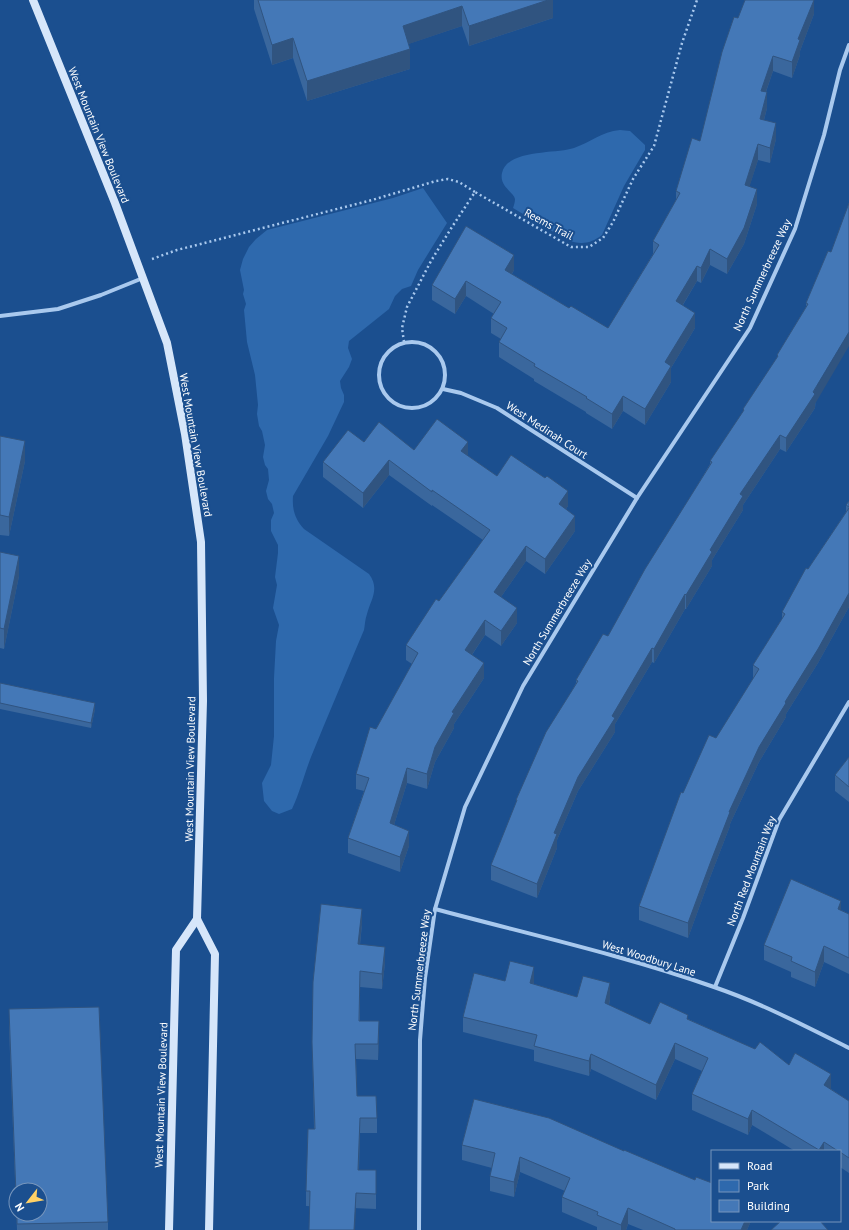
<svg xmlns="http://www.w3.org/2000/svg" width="849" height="1230" viewBox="0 0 849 1230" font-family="'PT Sans',sans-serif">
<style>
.green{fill:#2e69ad}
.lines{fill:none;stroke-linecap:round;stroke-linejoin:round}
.path{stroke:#a9c9ee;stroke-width:2.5;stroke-dasharray:2 3;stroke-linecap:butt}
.street{stroke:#a9c9ee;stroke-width:4}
.secondary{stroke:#d6e6fa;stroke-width:8}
.wall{fill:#3a679d;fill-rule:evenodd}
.shaded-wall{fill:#305480}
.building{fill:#4478b7;stroke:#305480}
.labels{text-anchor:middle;stroke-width:4;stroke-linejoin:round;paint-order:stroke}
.street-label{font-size:11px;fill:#fff;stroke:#1b4f8f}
</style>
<rect width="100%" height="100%" fill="#1b4f8f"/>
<g class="green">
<path d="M 620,130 L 630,131 L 645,145 L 645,150 L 624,186 L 602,235 C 590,244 581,245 567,240 L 513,208 C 514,205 515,202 515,199 C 514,192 499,187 502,173 C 507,149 557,154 574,148 C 591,142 601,132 620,130 Z"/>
<path d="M 423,188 L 447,223 L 418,270 L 411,286 L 402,289 L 395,296 L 389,309 L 349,341 L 348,348 L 352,359 L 349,367 L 340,381 L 341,388 L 344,395 L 344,402 L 328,436 L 293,496 C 292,510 295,519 304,529 L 369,574 C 380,589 371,599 367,614 C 365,619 365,625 364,630 C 346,673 328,715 311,757 C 304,775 300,792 292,809 L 279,814 L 272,811 L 264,801 L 262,783 L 271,765 L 274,736 L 274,678 L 276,641 L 279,625 L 273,608 L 277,585 L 275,577 L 278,553 L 278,545 L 271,531 L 271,520 L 274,513 L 272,504 L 268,499 L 266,491 L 269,480 L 268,469 L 265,465 L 263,457 L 265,445 L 262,431 L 259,426 L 257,414 L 258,405 L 255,375 L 247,342 L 244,310 L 246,304 L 243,294 L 244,290 L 240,270 L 243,259 L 249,247 L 256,239 L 267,230 L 393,198 Z"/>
</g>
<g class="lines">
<g class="path">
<polyline points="152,259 177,250 372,200 436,181 448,179 459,182 475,192"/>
<polyline points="404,342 402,328 407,307 431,261 452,227 475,192 571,247 589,247 603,238 613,222 633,179 654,146 682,43 697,0"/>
</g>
<g class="street">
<polyline points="0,316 58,309 101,295 143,278"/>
<circle cx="412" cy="375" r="33"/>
<polyline points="443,389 461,393 497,408 637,498"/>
<path d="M 435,909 C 528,934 623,955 714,987 C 761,1003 805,1026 849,1048"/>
<polyline points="715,987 743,918 779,820 849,702"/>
<polyline points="419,1230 420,1040 425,978 435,909 465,807 523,686 637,498 750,328 795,229 824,135 840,70 849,45"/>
</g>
<g class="secondary">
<polyline points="33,0 115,203 167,343 185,434 201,542 203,701 197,919 215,954 209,1230"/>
<polyline points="169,1230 176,950 197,919"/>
</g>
</g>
<g class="wall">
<polygon points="254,0 553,0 553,18 469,46 462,26 408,44 410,69 307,101 293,58 272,65 254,9"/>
<polygon points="814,0 814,14 800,51 800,55 792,78 773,71 766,92 767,108 764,120 776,139 770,163 758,160 749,187 757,204 744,244 727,274 710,265 701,283 697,281 683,305 695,328 671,368 671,382 645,425 623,411 612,429 586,413 586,412 534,381 534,379 499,357 499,342 501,339 491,333 491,318 494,314 466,296 455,314 432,300 432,285 514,270 512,274 569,308 608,328 653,254 653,241 676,200 676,191 700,141 738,18"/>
<polygon points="828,251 815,408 786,452 780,449 743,505 743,510 712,560 712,566 686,609 685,609 654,663 652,662 615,724 615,732 578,791 557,840 557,848 537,898 491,880 491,865 516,805 516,800 576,683 576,680 608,636 710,464 710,461 743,413 743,409 777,358 777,355 806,307 806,303"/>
<polygon points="0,436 25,461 9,536 0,535"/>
<polygon points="364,442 414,450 468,456 497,476 568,506 566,509 575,531 545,574 526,561 501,597 517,623 501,646 485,635 472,655 484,678 454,724 454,728 435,762 427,789 407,783 394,825 409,846 400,872 348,853 348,838 364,791 356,789 356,774 376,729 412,664 406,660 406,645 439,601 483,540 432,505 432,506 389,475 363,508 323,477 323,462"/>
<polygon points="849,501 849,607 818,663 786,714 786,717 759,762 730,824 730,826 711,875 688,938 639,920 639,906 683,793 753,679 753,665 782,619 782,612 808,569 846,512 846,505"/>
<polygon points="0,552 19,576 4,649 0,648"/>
<polygon points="0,683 95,709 91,728 0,709"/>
<polygon points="849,757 849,802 835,791 835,775"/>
<polygon points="841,910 849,914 849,974 824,962 815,987 791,977 791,972 764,960 764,945"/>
<polygon points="362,924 360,945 385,963 382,989 360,987 360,1021 379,1037 378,1060 356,1059 357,1096 377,1118 377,1133 360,1133 359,1170 376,1186 376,1209 306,1206 306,1191 314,1129 312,1042"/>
<polygon points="505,981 534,982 534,984 577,997 610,999 609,1005 650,1024 688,1019 789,1065 831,1089 849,1101 849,1173 840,1167 840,1151 795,1151 752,1125 748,1135 692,1110 692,1094 702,1071 675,1059 656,1100 591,1069 589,1076 534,1061 534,1050 463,1032 463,1017"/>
<path d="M 9,1009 L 108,1222 L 108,1230 L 17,1230 L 9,1029 ZM 16,1190 L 40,1214 L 16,1214 Z"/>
<polygon points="474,1099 712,1221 751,1221 747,1230 643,1230 628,1224 626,1230 597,1230 597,1227 562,1212 562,1197 565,1191 520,1172 514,1197 490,1191 490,1176 492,1168 462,1160 462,1145"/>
</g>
<g class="shaded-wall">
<polygon points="548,0 553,0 553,18 469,46 469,26"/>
<polygon points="814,0 814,14 800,51 800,55 792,78 792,62 798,39"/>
<polygon points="462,6 462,26 403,46 403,26"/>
<polygon points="293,38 293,58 272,65 272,45"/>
<polygon points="410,49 410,69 307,101 307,81"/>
<polygon points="773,56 773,71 761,106 761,91"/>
<polygon points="767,92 767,108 760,135 760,119"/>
<polygon points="776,123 776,139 770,163 770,148"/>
<polygon points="758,144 758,160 745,201 745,185"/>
<polygon points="757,189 757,204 744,244 727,274 727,259"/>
<polygon points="710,249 710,265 701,283 701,268"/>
<polygon points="514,255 514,270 505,285 505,270"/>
<polygon points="697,266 697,281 676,316 676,301"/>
<polygon points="466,281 466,296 455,314 455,299"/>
<polygon points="695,313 695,328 671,368 671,382 645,425 645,409 665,362"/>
<polygon points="849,332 849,346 815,404 815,408 786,452 786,438"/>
<polygon points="623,396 623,411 612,429 612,414"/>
<polygon points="780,435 780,449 743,505 743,510 712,560 712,566 686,609 686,595 710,550 740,494"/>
<polygon points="25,441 25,461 9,536 9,517"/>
<polygon points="468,442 468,457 461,451"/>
<polygon points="389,460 389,475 363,508 363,493"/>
<polygon points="568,491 568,506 559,519 559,504"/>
<polygon points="575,516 575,531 545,574 545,559"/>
<polygon points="526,546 526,561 494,607 494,592"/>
<polygon points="19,556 19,576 4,649 4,629"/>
<polygon points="849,593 849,607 818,663 786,714 786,717 759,762 730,824 730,826 711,875 688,938 688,923 711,861 729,812 759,747 785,702"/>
<polygon points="685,594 685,609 654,663 654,649"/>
<polygon points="517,608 517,623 501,646 501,631"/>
<polygon points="485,620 485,635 465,665 465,650"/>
<polygon points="652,648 652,662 615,724 615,732 578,791 557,840 557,848 537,898 537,884 554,833 578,777 612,716"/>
<polygon points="484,663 484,678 454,724 454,728 435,762 427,789 427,774 435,747 452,712"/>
<polygon points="95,703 95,709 91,728 91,723"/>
<polygon points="407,768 407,783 390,838 390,823"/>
<polygon points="409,831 409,846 400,872 400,857"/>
<polygon points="841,901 841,917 838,909"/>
<polygon points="362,909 362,924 358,960 358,944"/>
<polygon points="824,946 824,962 815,987 815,972"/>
<polygon points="385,947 385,963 382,989 382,974"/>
<polygon points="534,967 534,982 530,999 530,983"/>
<polygon points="610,983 610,999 605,1019 605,1003"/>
<polygon points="379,1021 379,1037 378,1060 378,1044"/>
<polygon points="675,1043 675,1059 656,1100 656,1085"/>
<polygon points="591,1054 591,1069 589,1076 589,1061"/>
<polygon points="831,1074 831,1090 824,1085"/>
<polygon points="752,1110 752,1125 748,1135 748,1119"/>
<polygon points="360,1118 360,1133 358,1185 358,1170"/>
<polygon points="824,1142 824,1151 819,1151 819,1150"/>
<polygon points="520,1157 520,1172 514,1197 514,1182"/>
<polygon points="356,1193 356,1208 355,1230 354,1230"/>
<polygon points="628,1208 628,1224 626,1230 621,1230 621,1225"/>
<polygon points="745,1221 751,1221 747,1230 741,1230"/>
</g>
<g class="building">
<polygon points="258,0 548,0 469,26 462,6 403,26 410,49 307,81 293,38 272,45"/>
<polygon points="745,0 814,0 798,39 800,40 792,62 773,56 761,91 767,92 760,119 776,123 770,148 758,144 745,185 757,189 744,228 727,259 710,249 701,268 697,266 676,301 695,313 665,362 671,366 645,409 623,396 612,414 586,398 587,397 534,366 535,364 499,342 507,328 491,318 501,302 466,281 455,299 432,285 466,226 514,255 505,270 569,308 571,306 608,328 659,245 653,241 680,193 676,191 692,138 700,141 722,52 734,17 738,18"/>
<polygon points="849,203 849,332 813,392 815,394 786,438 780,435 740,494 743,496 710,550 712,552 686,595 685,594 654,649 652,648 612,716 615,718 578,777 554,833 557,834 537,884 491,865 517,800 516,800 546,732 578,681 576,680 603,634 608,636 645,569 712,462 710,461 744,410 743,409 778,356 777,355 808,304 806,303 828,251 831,252"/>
<polygon points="437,419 468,442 461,451 497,476 511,455 545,478 547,476 568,491 559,504 575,516 545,559 526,546 494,592 517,608 501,631 485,620 465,650 484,663 452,712 454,713 435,747 427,774 407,768 390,823 409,831 400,857 348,838 369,778 356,774 370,727 376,729 418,653 406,645 436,599 439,601 490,530 432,490 432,492 389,460 363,493 323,462 348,430 364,442 379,422 414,450"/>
<polygon points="0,436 25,441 9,517 0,515"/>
<polygon points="849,501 849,507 846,505"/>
<polygon points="849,508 849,593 818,649 785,702 786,703 759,747 729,812 730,812 711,861 688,923 639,906 681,792 683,793 709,735 716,738 759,669 753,665 785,614 782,612 806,568 808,569"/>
<polygon points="0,552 19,556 4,629 0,628"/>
<polygon points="0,683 95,703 91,723 0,703"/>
<polygon points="849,757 849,787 835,775"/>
<polygon points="791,879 841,901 838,909 849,914 849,958 824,946 815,972 791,961 792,957 764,945"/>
<polygon points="321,904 362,909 358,944 385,947 382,974 360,971 359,1021 379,1021 378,1044 355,1044 357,1096 376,1096 377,1118 360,1118 358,1170 376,1170 376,1194 356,1193 354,1230 309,1230 310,1191 306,1191 308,1129 315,1129 312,1042 313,982"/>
<polygon points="510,961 534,967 530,983 577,997 583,976 610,983 605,1003 650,1024 660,1002 688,1015 687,1019 755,1049 760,1042 789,1065 795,1053 831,1074 824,1085 849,1101 849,1158 840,1152 840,1151 838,1151 824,1142 819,1150 752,1110 748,1119 692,1094 708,1058 675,1043 656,1085 591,1054 589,1061 534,1046 537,1035 463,1017 474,973 505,981"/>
<polygon points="99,1007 108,1222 17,1224 17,1214 40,1214 40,1190 16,1190 16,1195 9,1009"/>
<polygon points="474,1099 549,1118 624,1151 624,1150 695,1180 696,1177 712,1183 712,1221 745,1221 741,1230 675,1230 675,1229 628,1208 621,1225 597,1215 598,1212 562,1197 570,1178 520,1157 514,1182 490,1176 495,1153 462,1145"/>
<polygon points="781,1221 820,1221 828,1230 771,1230"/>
</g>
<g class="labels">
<g class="street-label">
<text transform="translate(99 135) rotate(68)" y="4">West Mountain View Boulevard</text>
<text transform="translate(549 224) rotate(28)" y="4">Reems Trail</text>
<text transform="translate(762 275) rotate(-65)" y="4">North Summerbreeze Way</text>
<text transform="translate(547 430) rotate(33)" y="4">West Medinah Court</text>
<text transform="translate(196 445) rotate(80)" y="4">West Mountain View Boulevard</text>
<text transform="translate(557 612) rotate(-59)" y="4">North Summerbreeze Way</text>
<text transform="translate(190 769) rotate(-89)" y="4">West Mountain View Boulevard</text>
<text transform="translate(751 871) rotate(-69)" y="4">North Red Mountain Way</text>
<text transform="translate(649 958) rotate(17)" y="4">West Woodbury Lane</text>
<text transform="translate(419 970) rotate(-83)" y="4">North Summerbreeze Way</text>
<text transform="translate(161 1095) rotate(-88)" y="4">West Mountain View Boulevard</text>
</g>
</g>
<rect x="711" y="1150" width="130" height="72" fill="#1b4f8f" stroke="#7695bc"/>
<rect x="719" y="1163" width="20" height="6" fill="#d6e6fa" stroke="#7695bc"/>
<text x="747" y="1170" font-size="12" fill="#ffffff">Road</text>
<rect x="719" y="1180" width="20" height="12" fill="#2e69ad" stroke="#7695bc"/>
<text x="747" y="1190" font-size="12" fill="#ffffff">Park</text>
<rect x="719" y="1200" width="20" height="12" fill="#4478b7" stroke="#7695bc"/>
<text x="747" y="1210" font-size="12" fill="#ffffff">Building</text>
<g transform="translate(28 1202) rotate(239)"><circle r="19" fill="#1b4f8f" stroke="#7695bc"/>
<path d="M0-3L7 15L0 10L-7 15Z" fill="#ffd166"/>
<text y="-6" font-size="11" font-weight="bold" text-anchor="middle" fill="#ffffff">N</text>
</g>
</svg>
